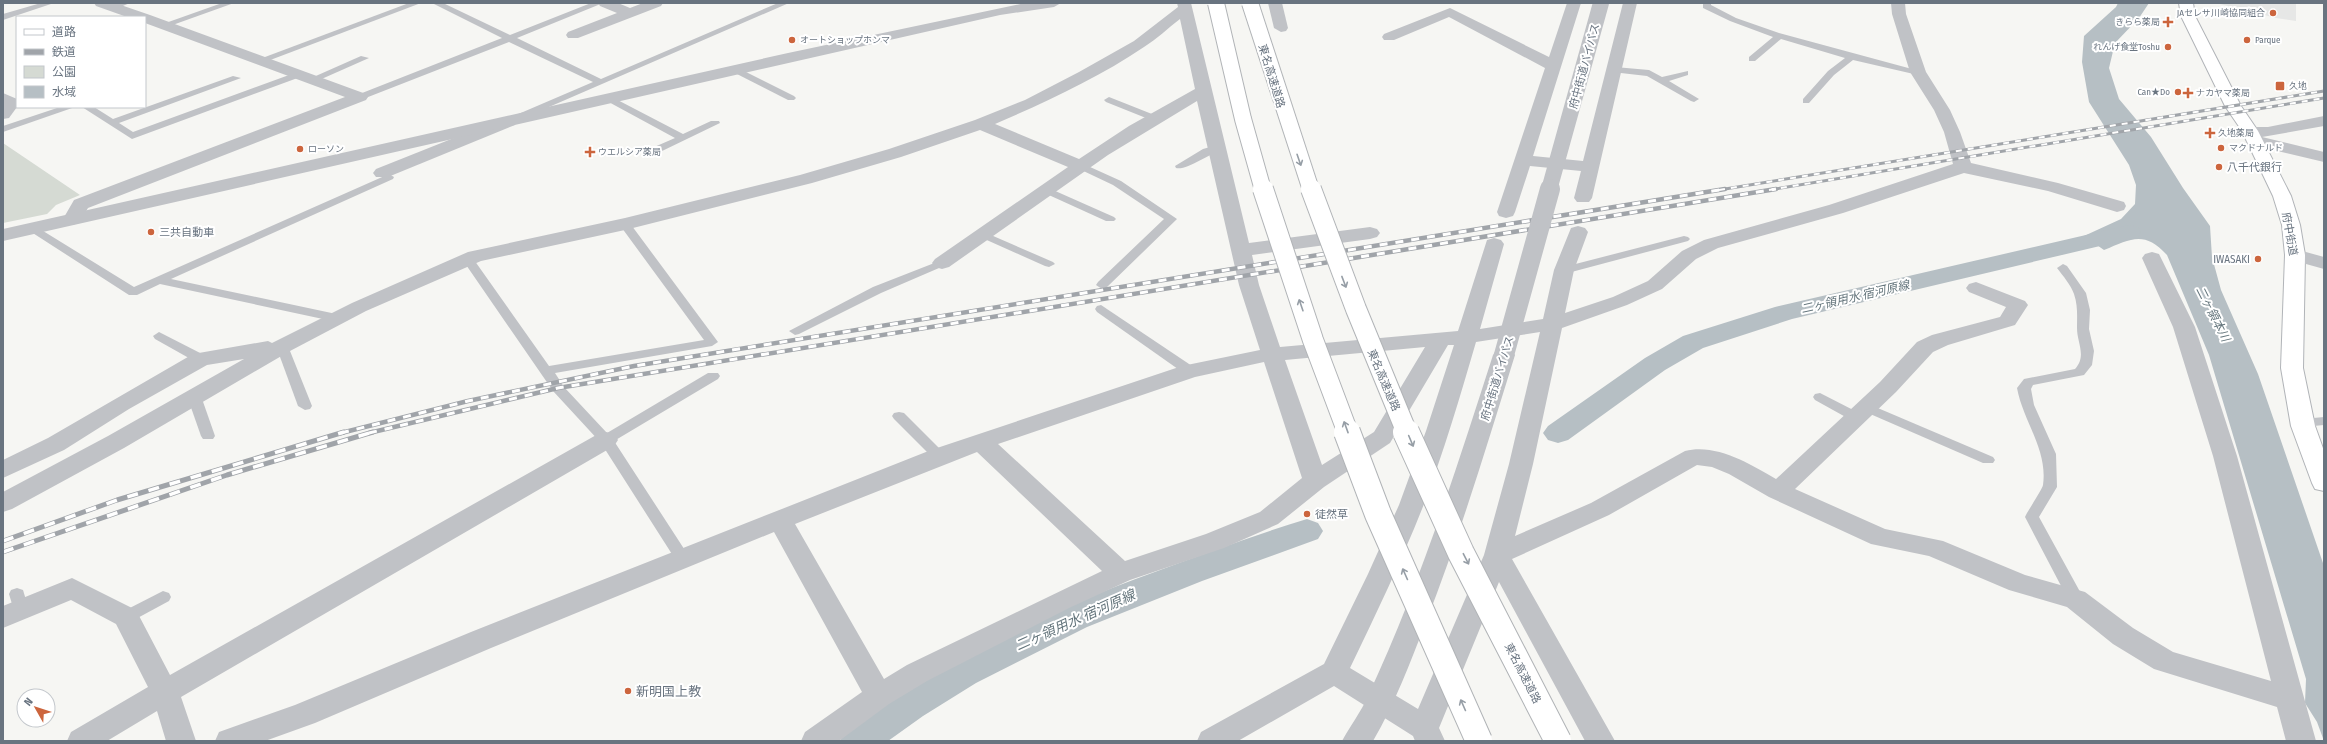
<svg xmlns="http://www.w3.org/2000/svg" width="2327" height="744" viewBox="0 0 2327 744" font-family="'Fira Sans Condensed','Noto Sans JP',sans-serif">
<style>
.built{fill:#e6e7e6}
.green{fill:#d5dad3}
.water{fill:#b6bfc4}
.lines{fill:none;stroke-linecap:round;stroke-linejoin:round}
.canal{fill:#b6bfc4;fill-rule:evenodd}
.primary-casing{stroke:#b1b4b8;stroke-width:2}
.service{fill:#c0c2c6;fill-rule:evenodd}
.minor{fill:#c0c2c6;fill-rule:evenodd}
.tertiary{fill:#c0c2c6;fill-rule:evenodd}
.primary{fill:#fff;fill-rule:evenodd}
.rail-far2-casing{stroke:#a0a4a9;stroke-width:3}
.rail-far1-casing{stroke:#a0a4a9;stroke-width:4.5}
.rail-casing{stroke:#a0a4a9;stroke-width:5}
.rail-far2{stroke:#fff;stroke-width:2;stroke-dasharray:6;stroke-linecap:butt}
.rail-far1{stroke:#fff;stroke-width:3;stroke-dasharray:8;stroke-linecap:butt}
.rail{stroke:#fff;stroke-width:3.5;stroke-dasharray:11;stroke-linecap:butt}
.motorway-bridge-far2-casing{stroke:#b1b4b7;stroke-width:18;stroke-linecap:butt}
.motorway-bridge-far1-casing{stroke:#b1b4b7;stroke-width:22;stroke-linecap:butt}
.motorway-bridge-casing{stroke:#b1b4b7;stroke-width:28;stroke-linecap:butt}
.tertiary-bridge-far1{stroke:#c0c2c6;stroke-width:16}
.tertiary-bridge{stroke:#c0c2c6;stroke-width:20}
.motorway-bridge-far2{stroke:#fff;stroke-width:16}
.motorway-bridge-far1{stroke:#fff;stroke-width:20}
.motorway-bridge{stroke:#fff;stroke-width:26}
.oneway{stroke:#969ea6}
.poi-dot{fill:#cc653d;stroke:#fff;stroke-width:1.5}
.labels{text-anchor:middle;stroke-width:4;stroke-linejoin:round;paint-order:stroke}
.far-poi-label{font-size:9px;fill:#697480;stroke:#fff;text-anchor:start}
.street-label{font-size:11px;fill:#697480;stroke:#fff}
.poi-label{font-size:11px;fill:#697480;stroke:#fff;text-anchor:start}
.water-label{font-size:12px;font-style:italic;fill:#64757c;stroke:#fff}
.near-poi-label{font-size:13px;fill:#697480;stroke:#fff;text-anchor:start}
.near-water-label{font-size:14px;font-style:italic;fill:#64757c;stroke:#fff}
</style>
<rect width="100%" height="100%" fill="#f6f6f3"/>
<polygon class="built" points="2216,3 2296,3 2296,21 2276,18"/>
<polygon class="green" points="3,143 80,195 56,205 47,214 3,223"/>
<path class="water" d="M 2118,3 L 2149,3 L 2139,18 L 2115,43 L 2109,68 L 2119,99 L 2151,137 L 2183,188 L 2210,226 L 2212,257 L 2221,290 L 2258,374 L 2324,566 L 2324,741 L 2317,722 L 2305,703 L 2306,679 L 2209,355 L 2167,255 C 2144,230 2131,239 2104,250 L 2084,236 L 2121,219 L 2135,204 L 2136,185 L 2129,165 L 2089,102 L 2082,62 L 2084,36 L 2116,7 Z"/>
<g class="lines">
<g class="canal">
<polygon points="2129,225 2138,227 2141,232 2138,237 1792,319 1703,348 1665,370 1568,440 1558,443 1548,440 1543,433 1548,426 1645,358 1683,336 1775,307"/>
<path d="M 1307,519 L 1318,523 L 1323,531 L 1318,539 L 1202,581 L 1087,627 L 976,683 L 923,716 L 888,741 L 840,741 C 849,723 869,714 885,702 C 966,646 1060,607 1152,573 C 1203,554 1255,535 1307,519 Z"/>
</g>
<defs>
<polygon id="primary" points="2179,3 2193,3 2195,16 2241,106 2258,131 2291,196 2300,225 2305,255 2303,368 2315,426 2324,451 2324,491 2315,489 2312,483 2291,426 2281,368 2285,255 2282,225 2273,196 2242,131 2225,106 2181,16"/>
</defs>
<use href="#primary" class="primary-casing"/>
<g class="service">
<polygon points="41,3 54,3 3,20 3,14"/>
<polygon points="117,3 130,3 113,10 109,7"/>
<polygon points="222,3 234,3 167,27 160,25"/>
<polygon points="409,3 421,3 265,62 257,60"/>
<polygon points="432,3 443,3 510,35 591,3 603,3 517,38 601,79 778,3 789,3 519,120 514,117 516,115 593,82 509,42 363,99 357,99 357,95 502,38"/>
<polygon points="1703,3 1711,3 1711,5 1736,18 1779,33 1923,72 1918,75 1853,60 1834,75 1809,103 1803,103 1803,99 1828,71 1845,58 1781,39 1755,61 1749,61 1749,57 1773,37 1730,21 1703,8"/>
<polygon points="361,56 369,58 317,81 309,79"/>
<polygon points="736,67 794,96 796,98 794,100 788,100 733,72 731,70"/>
<polygon points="1615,67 1649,70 1662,77 1688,71 1688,75 1669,81 1699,99 1694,102 1691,101 1647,76 1612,72 1612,68"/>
<polygon points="300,71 303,72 303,76 132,139 82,107 94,107 113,119 233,76 241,78 119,123 133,132"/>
<polygon points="608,95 683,134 711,121 719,121 720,123 660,152 652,152 652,148 675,138 605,100 605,96"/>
<polygon points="1109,97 1157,116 1159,118 1154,121 1151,120 1106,102 1104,100"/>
<polygon points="60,107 75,107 3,132 3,126"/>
<path d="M 1217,145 L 1221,146 L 1221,150 C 1209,154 1186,171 1176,168 L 1175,166 L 1203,149 Z"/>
<polygon points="1079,162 1121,181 1177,219 1106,288 1102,289 1096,285 1098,282 1164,219 1113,185 1075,167 1074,165"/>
<polygon points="389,174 394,177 393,179 171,279 341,315 343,318 337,322 160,284 137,295 129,295 25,228 27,226 35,226 134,287"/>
<polygon points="1044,186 1114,217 1116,219 1114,221 1106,221 1040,191 1039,189"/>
<polygon points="625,221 629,222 718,342 712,346 555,373 564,387 607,433 708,373 718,373 720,376 718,379 614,441 690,558 687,562 682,564 677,562 601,443 553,391 462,259 468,256 472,257 549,366 704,340 619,224"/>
<polygon points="984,232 1053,262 1055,264 1049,267 1045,266 980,237 978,235"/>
<polygon points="1684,236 1688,237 1690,239 1688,241 1564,274 1558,270 1560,268"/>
<polygon points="942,260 946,261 948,263 946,265 881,293 799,334 795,335 789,331 873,287"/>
<path d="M 2063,264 L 2067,266 L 2086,293 L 2090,310 L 2089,329 L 2094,351 L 2092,365 L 2084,375 L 2033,385 L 2031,389 L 2034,405 L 2056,454 L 2057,487 L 2039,517 L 2084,599 L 2082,603 L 2076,605 L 2070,603 L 2025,517 C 2028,510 2042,490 2043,485 C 2048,450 2023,421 2017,388 L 2024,379 L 2075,369 C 2087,356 2077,343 2077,328 C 2077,316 2078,306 2074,294 C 2071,285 2063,276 2057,268 Z"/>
<polygon points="1101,305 1195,368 1196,371 1195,374 1185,374 1097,312 1095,309 1097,306"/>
<polygon points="159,332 206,356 207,359 206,362 196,362 155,339 153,336"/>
<polygon points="282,342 288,346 312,406 310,409 305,410 298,406 276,346"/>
<polygon points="194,392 201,396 215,436 213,439 203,439 201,436 187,396"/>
<polygon points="1820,393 1861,414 1863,417 1861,420 1851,420 1815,400 1813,397 1815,394"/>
<polygon points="1866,403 1993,457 1995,460 1993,463 1983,463 1861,410 1859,407"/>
<polygon points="899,412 904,413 944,453 946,456 944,459 934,459 894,419 892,416 894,413"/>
<polygon points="2324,417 2324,425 2303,427 2296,423 2303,419"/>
<polygon points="17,588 23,590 29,610 27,614 21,616 15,614 9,594 11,590"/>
<polygon points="163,591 169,593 171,597 169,601 132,621 126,623 120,621 118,617 120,613"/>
</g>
<g class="minor">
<polygon points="94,3 115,3 150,15 366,94 368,97 366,100 88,208 79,223 72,225 65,223 63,219 74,200 345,97 145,23 145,17 127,17 96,6"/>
<polygon points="598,3 618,3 630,8 643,3 663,3 661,6 578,38 568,38 566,35 568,32 617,13 600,6"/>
<path d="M 1177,3 L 1191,3 L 1249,243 L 1370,227 L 1377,229 L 1380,233 L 1377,237 L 1370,239 L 1252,255 L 1259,285 L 1280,347 L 1458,331 L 1487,240 L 1494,238 L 1501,240 L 1504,244 L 1480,329 L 1543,319 L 1554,270 L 1571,228 L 1578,226 L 1585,228 L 1588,232 L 1574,270 L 1565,313 L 1613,297 L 1648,281 L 1682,251 L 1704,240 L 1829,205 L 1953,164 L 1944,132 L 1934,110 L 1910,72 L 1892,14 L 1891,3 L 1905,3 L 1906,14 L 1926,72 L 1950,110 L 1960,132 L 1971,163 L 2058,183 L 2124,202 L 2126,206 L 2124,210 L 2117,212 L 2048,191 L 1964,173 L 1843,213 L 1718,248 L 1696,259 L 1662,289 L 1627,305 L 1562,328 L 1533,464 L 1515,536 L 1591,503 L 1685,451 C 1716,443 1750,464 1776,479 L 1880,382 L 1917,342 L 1932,335 L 2000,317 L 2006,307 L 1969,292 L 1966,288 L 1969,284 L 1976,282 L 2025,301 L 2028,305 L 2015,325 L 1948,345 L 1933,352 L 1896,392 L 1795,489 L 1885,529 L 1943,541 L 2025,575 L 2085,592 L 2133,628 L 2173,652 L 2271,681 L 2213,456 L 2173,327 L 2142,258 L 2145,254 L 2152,252 L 2159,254 L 2195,327 L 2237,456 L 2316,741 L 2286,741 L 2277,707 L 2154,669 L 2113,644 L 2067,607 L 2009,590 L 1929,556 L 1871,544 L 1769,497 L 1729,474 L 1712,467 L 1697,465 L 1609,515 L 1512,559 L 1615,741 L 1585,741 L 1499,582 L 1439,728 L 1445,741 L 1415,741 L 1413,736 L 1334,686 L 1238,741 L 1197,741 L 1201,732 L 1324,664 L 1368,574 L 1399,505 L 1426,431 L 1454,345 L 1448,345 L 1390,443 L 1324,487 L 1278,524 L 1224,548 L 1130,580 L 1069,608 L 927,681 L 889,704 L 839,741 L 801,741 L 805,732 L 862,692 L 774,532 L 491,648 L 315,723 L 265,741 L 215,741 L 219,732 L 295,705 L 471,632 L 931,450 L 1182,366 L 1260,350 L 1239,285 L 1197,101 L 1108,155 L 949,267 L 942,269 L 935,267 L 932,263 L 935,259 L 1068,167 L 980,130 L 901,157 L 812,183 L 625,230 L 481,261 L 366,311 L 290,351 L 124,448 L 12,509 L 3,512 L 3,492 L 108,436 L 244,359 L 207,365 L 129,409 L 64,450 L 3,478 L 3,460 L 48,438 L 193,354 L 268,341 L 272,343 L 352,303 L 468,252 L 625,218 L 800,175 L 889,149 L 975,120 L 1025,100 L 1079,72 L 1134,41 L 1178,7 ZM 1180,19 L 1195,89 L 1129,126 L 1079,159 L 995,124 C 1046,102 1098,78 1144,47 C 1157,39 1168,28 1180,19 ZM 1540,332 L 1509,464 L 1484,555 L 1418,709 L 1350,668 C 1376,614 1402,560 1424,504 C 1444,451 1460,397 1476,342 ZM 1425,347 L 1374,432 L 1322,465 L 1285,360 ZM 1264,362 L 1302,478 L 1260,512 L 1206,534 L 1125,561 L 998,444 L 1195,377 ZM 977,452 L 1102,571 L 907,665 L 884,679 L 795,524 Z"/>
<polygon points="1268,3 1282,3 1288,28 1286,31 1281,32 1274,28"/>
<polygon points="1567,3 1581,3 1533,156 1583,161 1623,3 1637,3 1592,198 1589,202 1577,202 1574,198 1581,171 1530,166 1515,212 1513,216 1506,218 1499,216 1497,212 1545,68 1449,17 1394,40 1384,40 1382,37 1384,34 1450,8 1549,57"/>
<polygon points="3,93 17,99 17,107 9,118 3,119"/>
<polygon points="509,116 515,117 517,121 515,125 388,177 376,177 373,173 376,169"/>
<polygon points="2324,116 2324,126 2262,137 2324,152 2324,162 2248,144 2245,140 2250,136 2244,135 2242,131 2244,127 2268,127"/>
<polygon points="2295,249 2324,257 2324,269 2288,259 2285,255 2288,251"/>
<polygon points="606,432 614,434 618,440 614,446 181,697 196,741 166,741 157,711 107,741 67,741 71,732 148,687 116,624 71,600 3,628 3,606 72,578 136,610 170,675 598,434"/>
</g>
<g class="tertiary">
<polygon points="1025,3 1061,3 1054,7 1000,15 3,241 3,229 788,53"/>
<path d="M 1504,348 L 1512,350 L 1515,355 C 1487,445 1460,535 1426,622 C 1410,663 1395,703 1373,741 L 1342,741 C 1350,726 1361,712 1368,696 C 1419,587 1456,470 1493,355 L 1496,350 Z"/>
</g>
<use href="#primary" class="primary"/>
<defs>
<g id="rail-far2">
<polyline points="1719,190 2324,91"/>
<polyline points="1769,190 2324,98"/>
</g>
<g id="rail-far1">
<polyline points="341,433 468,401 634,366 1725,189"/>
<polyline points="369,433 558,388 1776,189"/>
</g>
<g id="rail">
<polyline points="3,541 117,500 344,432"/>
<polyline points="3,552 227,475 373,432"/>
</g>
</defs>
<use href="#rail-far2" class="rail-far2-casing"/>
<use href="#rail-far1" class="rail-far1-casing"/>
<use href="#rail" class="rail-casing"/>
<use href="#rail-far2" class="rail-far2"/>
<use href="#rail-far1" class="rail-far1"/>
<use href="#rail" class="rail"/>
<defs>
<g id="motorway-bridge-far2">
<polyline points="1216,3 1243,119 1263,190"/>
<polyline points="1250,3 1311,190"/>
</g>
<g id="motorway-bridge-far1">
<polyline points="1263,189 1313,340 1348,433"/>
<polyline points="1311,189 1356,309 1407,433"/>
</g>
<g id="motorway-bridge">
<polyline points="1347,432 1378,514 1479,741"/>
<polyline points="1406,432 1461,553 1558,741"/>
</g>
</defs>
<use href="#motorway-bridge-far2" class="motorway-bridge-far2-casing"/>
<use href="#motorway-bridge-far1" class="motorway-bridge-far1-casing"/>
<use href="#motorway-bridge" class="motorway-bridge-casing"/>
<polyline class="tertiary-bridge-far1" points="1549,190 1601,3"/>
<polyline class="tertiary-bridge" points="1504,355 1550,189"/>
<use href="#motorway-bridge-far2" class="motorway-bridge-far2"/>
<use href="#motorway-bridge-far1" class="motorway-bridge-far1"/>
<use href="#motorway-bridge" class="motorway-bridge"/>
</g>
<defs><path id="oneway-shaft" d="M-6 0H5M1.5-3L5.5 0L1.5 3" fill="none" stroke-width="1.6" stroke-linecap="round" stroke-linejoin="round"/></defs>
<g class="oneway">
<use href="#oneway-shaft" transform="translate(1299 160) rotate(71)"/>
<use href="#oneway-shaft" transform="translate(1344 282) rotate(69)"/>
<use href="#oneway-shaft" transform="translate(1301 305) rotate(-109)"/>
<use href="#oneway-shaft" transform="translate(1346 427) rotate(-110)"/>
<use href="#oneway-shaft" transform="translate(1411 441) rotate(67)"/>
<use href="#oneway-shaft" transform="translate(1466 559) rotate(63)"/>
<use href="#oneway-shaft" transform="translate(1405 574) rotate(-114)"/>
<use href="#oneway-shaft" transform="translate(1463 705) rotate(-114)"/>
</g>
<g class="poi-dot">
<circle cx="2273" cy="13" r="4"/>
<path d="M2166 16h4v4h4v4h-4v4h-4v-4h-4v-4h4z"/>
<circle cx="792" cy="40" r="4"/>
<circle cx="2247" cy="40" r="4"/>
<circle cx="2168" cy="47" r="4"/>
<rect x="2275" y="81" width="10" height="10" rx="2"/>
<circle cx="2178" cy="92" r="4"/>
<path d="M2186 87h4v4h4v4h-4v4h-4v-4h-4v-4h4z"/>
<path d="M2208 127h4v4h4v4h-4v4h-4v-4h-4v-4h4z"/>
<circle cx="2221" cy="148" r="4"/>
<circle cx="300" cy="149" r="4"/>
<path d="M588 146h4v4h4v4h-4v4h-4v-4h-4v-4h4z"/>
<circle cx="2219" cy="167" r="4"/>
<circle cx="151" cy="232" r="4"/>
<circle cx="2258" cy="259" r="4"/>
<circle cx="1307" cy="514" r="4"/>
<circle cx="628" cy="691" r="4"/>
</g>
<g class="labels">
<g class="far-poi-label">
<text x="2265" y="16" text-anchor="end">JAセレサ川崎協同組合</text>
<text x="2160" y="25" text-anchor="end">きらら薬局</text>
<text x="800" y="43">オートショップホンマ</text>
<text x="2255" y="43">Parque</text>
<text x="2160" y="50" text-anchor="end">れんげ食堂Toshu</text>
<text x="2289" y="89">久地</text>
<text x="2170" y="95" text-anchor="end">Can★Do</text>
<text x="2196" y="96">ナカヤマ薬局</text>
<text x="2218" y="136">久地薬局</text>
<text x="2229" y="151">マクドナルド</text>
<text x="308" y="152">ローソン</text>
<text x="598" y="155">ウエルシア薬局</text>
</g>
<g class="street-label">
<text transform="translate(1584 66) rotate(-75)" y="4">府中街道バイパス</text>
<text transform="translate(1272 76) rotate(73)" y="4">東名高速道路</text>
<text transform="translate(2290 234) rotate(80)" y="4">府中街道</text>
<text transform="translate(1497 378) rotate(-73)" y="4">府中街道バイパス</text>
<text transform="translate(1384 380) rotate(67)" y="4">東名高速道路</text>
<text transform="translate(1523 673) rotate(63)" y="4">東名高速道路</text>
</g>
<g class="poi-label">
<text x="2227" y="171">八千代銀行</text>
<text x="159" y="236">三共自動車</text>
<text x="2250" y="263" text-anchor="end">IWASAKI</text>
<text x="1315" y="518">徒然草</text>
</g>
<g class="water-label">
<text transform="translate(1855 297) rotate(-13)" y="4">二ヶ領用水 宿河原線</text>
<text transform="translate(2213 314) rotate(63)" y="4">二ヶ領本川</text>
</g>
<g class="near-poi-label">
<text x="636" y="696">新明国上教</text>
</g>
<g class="near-water-label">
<text transform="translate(1075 620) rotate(-24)" y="5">二ヶ領用水 宿河原線</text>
</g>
</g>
<rect width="2327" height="744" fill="none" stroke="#697480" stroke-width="8"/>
<rect x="16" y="16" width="130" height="92" fill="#ffffff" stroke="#c3c7cc"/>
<rect x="24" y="29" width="20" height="6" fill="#ffffff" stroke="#c3c7cc"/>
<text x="52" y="36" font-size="12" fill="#697480">道路</text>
<rect x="24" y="49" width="20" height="6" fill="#a0a4a9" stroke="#c3c7cc"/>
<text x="52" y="56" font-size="12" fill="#697480">鉄道</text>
<rect x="24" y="66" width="20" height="12" fill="#d5dad3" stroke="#c3c7cc"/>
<text x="52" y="76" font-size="12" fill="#697480">公園</text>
<rect x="24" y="86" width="20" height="12" fill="#b6bfc4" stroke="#c3c7cc"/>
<text x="52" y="96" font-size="12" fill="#697480">水域</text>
<g transform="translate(36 708) rotate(309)"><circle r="19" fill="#ffffff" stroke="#c3c7cc"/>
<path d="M0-3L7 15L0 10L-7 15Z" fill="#cc653d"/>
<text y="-6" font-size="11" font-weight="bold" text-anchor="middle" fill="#697480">N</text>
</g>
</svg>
